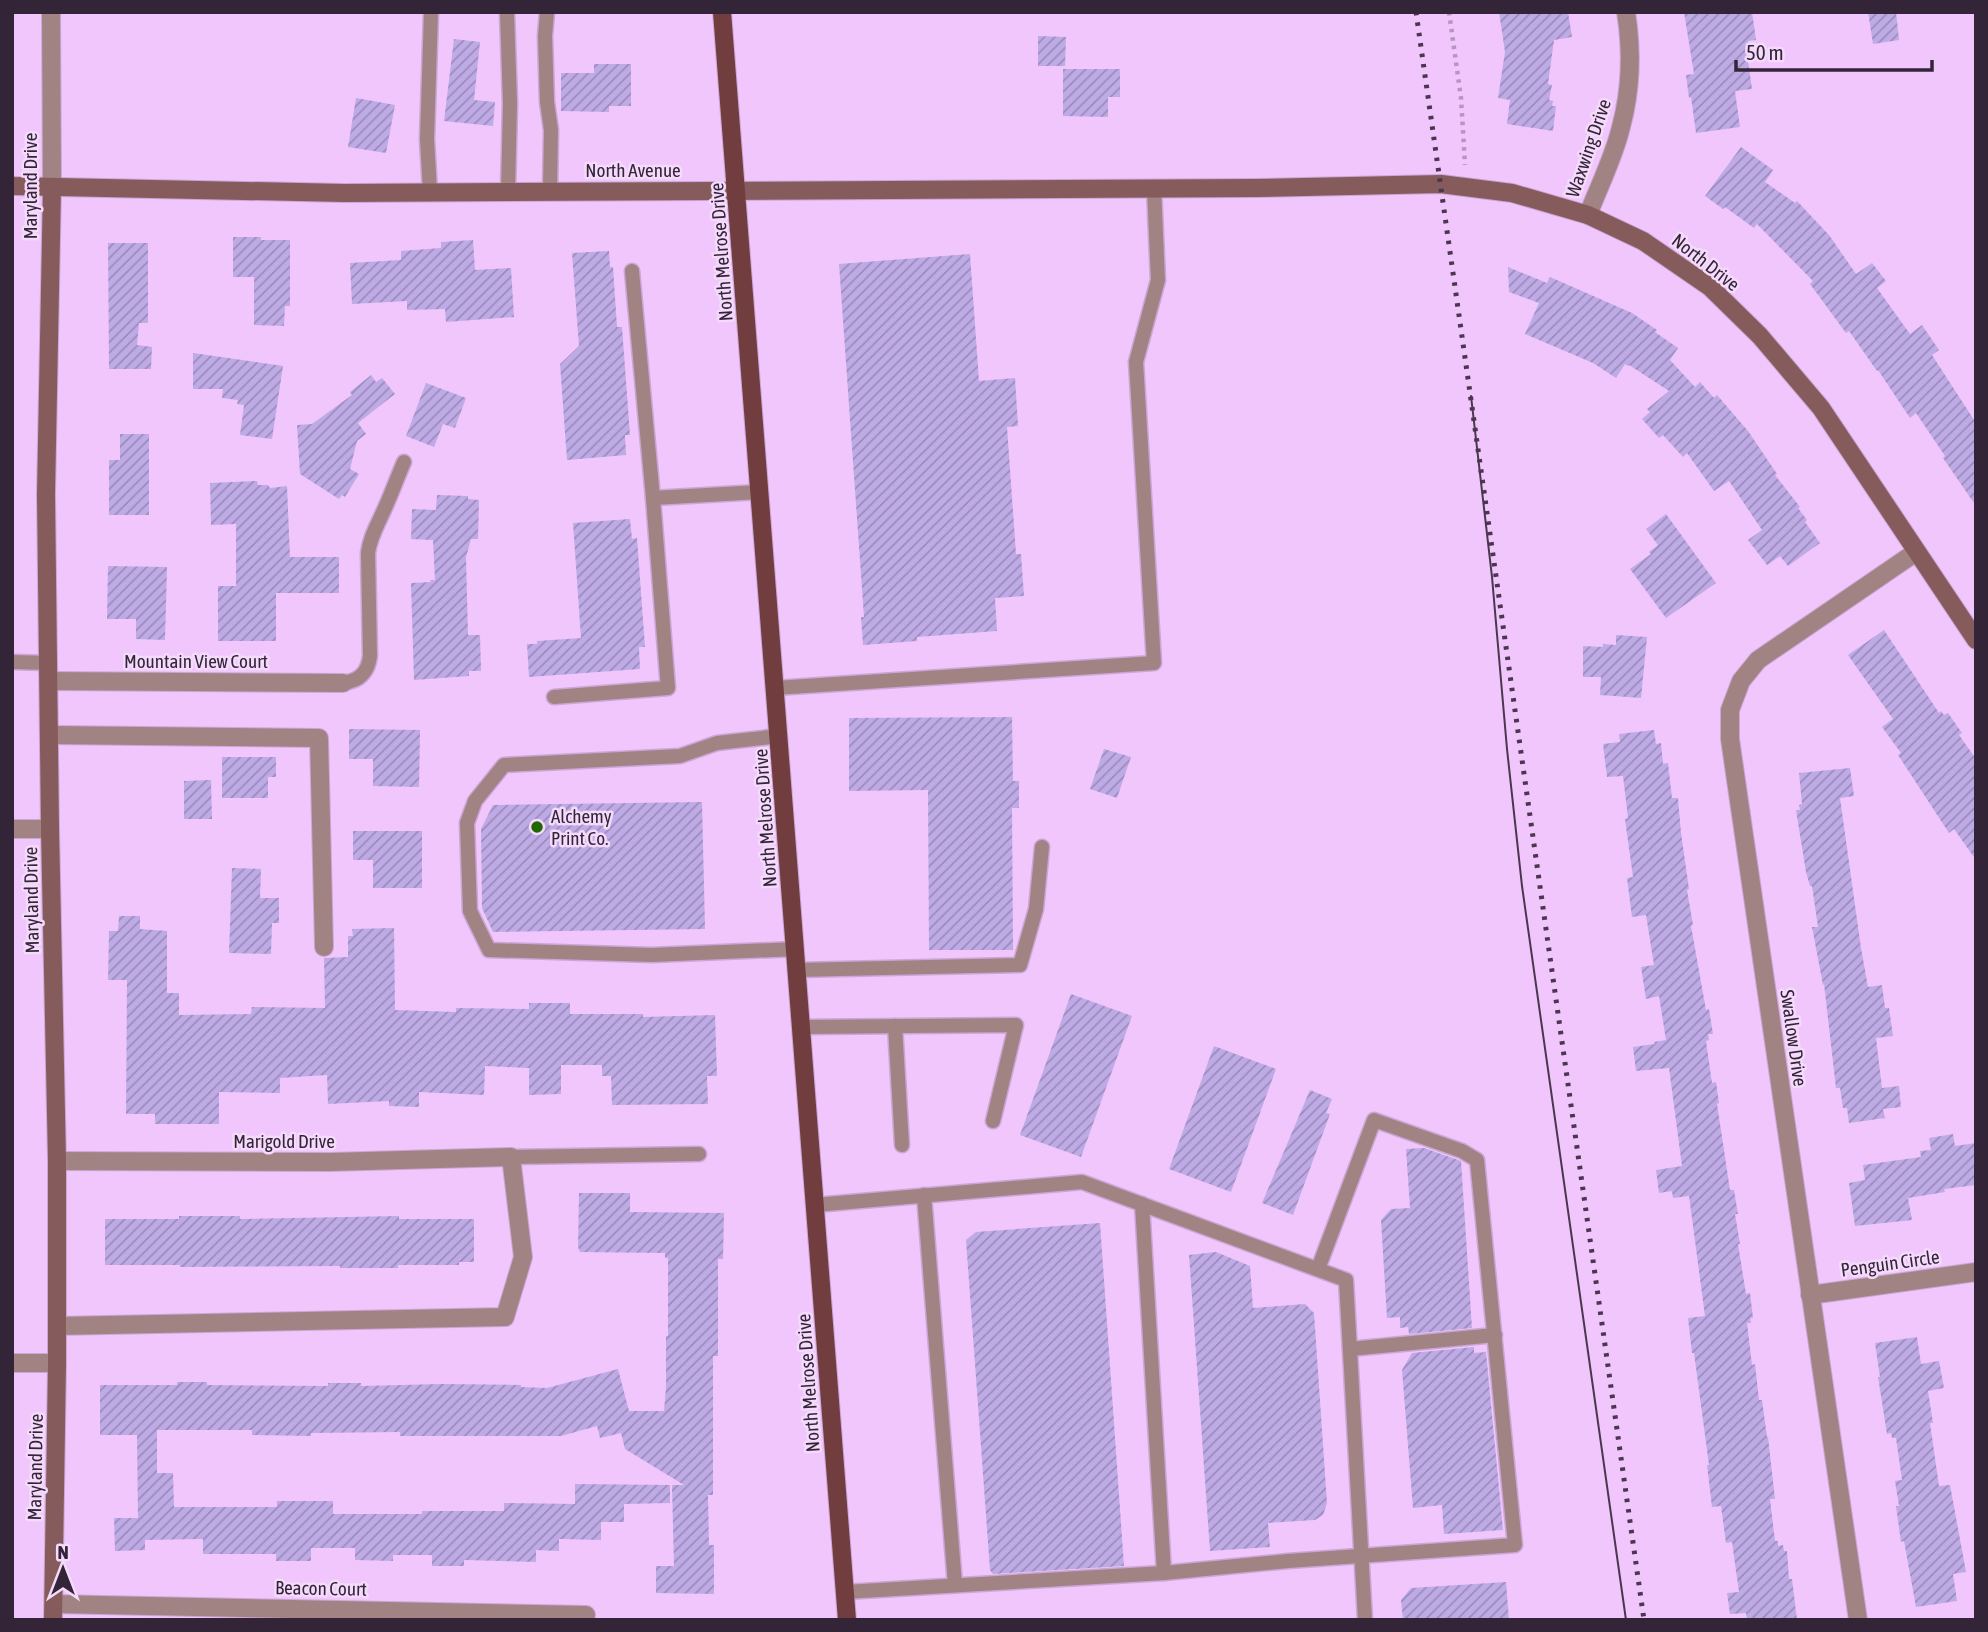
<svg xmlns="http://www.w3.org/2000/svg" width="1988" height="1632" viewBox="0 0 1988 1632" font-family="'Asap Condensed',sans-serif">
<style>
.building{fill:url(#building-hatch)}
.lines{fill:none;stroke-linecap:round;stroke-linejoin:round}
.lane-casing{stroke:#caa6d5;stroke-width:17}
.street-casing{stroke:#caa6d5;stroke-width:20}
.secondary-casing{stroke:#caa6d5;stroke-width:20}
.primary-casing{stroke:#caa6d5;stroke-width:20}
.path{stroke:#b795c1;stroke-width:4.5;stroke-dasharray:3.5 5;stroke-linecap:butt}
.lane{stroke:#a28383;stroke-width:14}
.street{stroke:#a28383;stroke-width:18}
.secondary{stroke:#865b5b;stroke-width:18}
.primary{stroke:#713d3f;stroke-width:18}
.tram{stroke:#4a374f;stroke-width:2}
.rail{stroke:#4a374f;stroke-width:5;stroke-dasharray:3.5 7;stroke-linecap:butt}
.poi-dot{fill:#216700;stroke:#f4dafb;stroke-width:2.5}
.labels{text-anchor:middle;stroke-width:5;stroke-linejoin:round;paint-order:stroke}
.street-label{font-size:19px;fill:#342438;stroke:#f4dafb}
.poi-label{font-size:19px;fill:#342438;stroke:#f4dafb;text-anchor:start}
</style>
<defs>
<pattern id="building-hatch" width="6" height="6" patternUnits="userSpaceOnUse" patternTransform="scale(1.75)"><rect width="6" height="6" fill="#beabe6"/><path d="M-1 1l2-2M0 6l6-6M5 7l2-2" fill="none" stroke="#9b8bbb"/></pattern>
</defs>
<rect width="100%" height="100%" fill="#f0c6fc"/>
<g class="building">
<polygon points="1499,12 1568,12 1572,37 1554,40 1548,84 1552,85 1549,100 1553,101 1552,106 1556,106 1553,131 1507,124 1510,100 1498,98 1505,52"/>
<polygon points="1684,12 1752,12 1756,40 1748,41 1750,47 1746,47 1752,89 1735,91 1740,127 1696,133 1691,97 1689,98 1686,75 1694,74"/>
<polygon points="1868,12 1896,12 1899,40 1873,44"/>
<polygon points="1038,36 1066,37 1065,66 1038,66"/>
<polygon points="454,39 480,42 474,100 495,102 493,126 444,121"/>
<polygon points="594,64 631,64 631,106 609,106 609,112 561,111 561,73 594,73"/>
<polygon points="1063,69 1120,69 1120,97 1108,97 1108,117 1063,116"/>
<polygon points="356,98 395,105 386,153 348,147"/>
<polygon points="1741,147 1773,170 1765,182 1795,203 1797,201 1829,235 1856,274 1872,263 1886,281 1877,288 1910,334 1922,325 1939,350 1932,355 1976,423 1976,506 1943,458 1945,456 1916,413 1910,418 1878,370 1877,371 1849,331 1846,333 1810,284 1813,281 1757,224 1754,228 1725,207 1723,209 1705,196"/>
<polygon points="233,237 261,237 261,240 290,240 290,306 285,306 284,326 254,325 254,277 233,277"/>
<polygon points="473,240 475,270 511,268 514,317 446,322 445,309 407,310 407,301 352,304 350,263 401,260 401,251 441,248 441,242"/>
<polygon points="108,243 148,243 148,323 139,323 137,345 152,347 151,369 109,369"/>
<polygon points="609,251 610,267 613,267 617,327 622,327 630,435 625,435 626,455 567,460 560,364 579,346 572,253"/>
<polygon points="970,254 979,381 1015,378 1018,426 1007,427 1016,554 1021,554 1024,596 995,598 997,631 917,637 917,641 863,645 861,617 864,617 839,264"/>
<polygon points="1508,267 1547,283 1550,277 1632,313 1657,330 1655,332 1678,348 1670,360 1695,387 1700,382 1714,398 1717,395 1748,431 1777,474 1775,475 1800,507 1798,508 1807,520 1805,522 1820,543 1788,566 1780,556 1767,565 1748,540 1762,530 1729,481 1714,491 1687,453 1683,457 1663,435 1659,438 1642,419 1650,412 1647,409 1669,391 1629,365 1628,366 1625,364 1616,378 1593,363 1525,334 1539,303 1509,292"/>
<polygon points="193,353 283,366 272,439 240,435 244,405 237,404 238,400 222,398 223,389 193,389"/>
<polygon points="371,375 376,382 382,378 395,394 358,423 366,434 357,441 350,469 359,474 345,497 342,495 339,499 300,474 297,425 312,424 352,395 350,392"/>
<polygon points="426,383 466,398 455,428 443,424 434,447 406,436"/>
<polygon points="120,434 149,434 149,515 109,515 109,460 120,460"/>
<polygon points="257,481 258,485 268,485 270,488 287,486 290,557 339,557 339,593 276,593 276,641 218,641 218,586 236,586 236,524 211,525 210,483"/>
<polygon points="437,495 468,496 468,499 479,500 478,539 471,539 466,557 468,635 480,635 481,671 469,671 469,676 414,680 411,583 431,582 430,580 435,580 433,540 411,539 412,509 436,510"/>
<polygon points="1666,514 1716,583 1666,618 1630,569 1651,554 1649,552 1658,545 1646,529"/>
<polygon points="630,519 632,539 637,538 645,647 639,647 640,669 529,677 527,644 537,644 537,641 581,638 573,523"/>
<polygon points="108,566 167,567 165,640 136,639 136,619 107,619"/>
<polygon points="1884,630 1939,713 1941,711 1944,715 1948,713 1962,733 1959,735 1976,759 1976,860 1954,829 1949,833 1898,755 1901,753 1882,727 1893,719 1848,655"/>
<polygon points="1616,635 1647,637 1641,698 1600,695 1601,677 1583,677 1583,646 1603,647 1603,644 1616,645"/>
<polygon points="1012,717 1013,781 1019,781 1019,808 1012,808 1013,950 929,950 928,790 849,791 849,718"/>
<polygon points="349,729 420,730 419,787 373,786 373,759 349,759"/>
<polygon points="1654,730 1656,744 1661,743 1663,764 1668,763 1672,798 1678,798 1681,833 1689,889 1687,890 1693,925 1691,926 1706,1010 1709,1009 1713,1034 1708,1034 1709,1040 1706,1041 1712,1083 1716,1082 1719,1103 1717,1104 1730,1190 1734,1190 1738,1214 1735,1214 1740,1244 1738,1244 1746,1294 1750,1293 1753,1318 1750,1318 1751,1323 1747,1323 1752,1365 1755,1364 1759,1400 1762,1400 1767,1437 1768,1437 1775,1499 1770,1499 1775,1541 1778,1541 1778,1546 1783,1545 1784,1551 1787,1551 1789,1579 1792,1579 1797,1620 1747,1620 1746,1613 1730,1614 1727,1593 1739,1592 1732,1542 1726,1543 1721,1506 1712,1507 1707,1465 1709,1465 1694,1353 1692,1353 1688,1318 1705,1316 1689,1196 1673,1198 1672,1191 1659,1193 1656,1170 1682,1166 1669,1068 1636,1071 1633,1047 1655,1044 1654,1042 1666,1040 1659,996 1646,999 1641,967 1654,965 1646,915 1632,917 1627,878 1633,877 1625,819 1628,818 1623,776 1607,777 1603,744 1620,742 1619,734"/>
<polygon points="1104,749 1131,757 1117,798 1090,789"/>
<polygon points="222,757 276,757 276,777 268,777 268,798 222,798"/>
<polygon points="1850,768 1854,796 1840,798 1861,948 1868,987 1882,985 1885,1008 1889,1008 1893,1036 1876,1038 1882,1088 1899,1086 1901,1107 1883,1109 1885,1118 1849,1123 1847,1108 1843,1108 1840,1088 1836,1088 1824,984 1823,985 1812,927 1818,927 1812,886 1810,886 1806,872 1796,810 1800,810 1799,805 1802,804 1799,773"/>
<polygon points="211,780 212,819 184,819 184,781"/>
<polygon points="702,802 705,929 493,932 482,908 481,829 493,805"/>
<polygon points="353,831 422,831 422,888 373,888 373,860 353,860"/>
<polygon points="232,868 261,869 260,898 279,898 279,923 272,923 271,954 229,953"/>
<polygon points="119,916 140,916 140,929 167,931 167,993 179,993 179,1015 251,1014 252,1007 325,1008 324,958 348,957 348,936 353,936 352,929 394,928 395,1010 456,1012 456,1008 529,1009 529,1003 570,1003 570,1014 643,1014 643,1017 715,1015 717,1076 707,1076 708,1104 612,1105 611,1076 602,1076 602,1065 561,1065 561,1094 529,1095 529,1068 485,1066 484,1095 419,1092 419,1107 389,1106 389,1101 328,1104 327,1075 280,1078 280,1093 219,1092 219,1124 155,1124 155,1114 126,1114 127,980 108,980 109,931 118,931"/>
<polygon points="1071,994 1132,1016 1081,1157 1020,1135"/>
<polygon points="1214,1046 1276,1069 1231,1192 1169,1169"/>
<polygon points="1310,1090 1332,1099 1326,1113 1330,1114 1293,1215 1262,1203"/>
<polygon points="1953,1134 1955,1146 1976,1143 1976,1185 1944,1189 1945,1192 1908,1198 1912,1220 1855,1226 1849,1183 1865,1180 1863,1165 1921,1157 1920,1151 1931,1150 1929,1138"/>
<polygon points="1424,1148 1461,1161 1472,1328 1409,1334 1408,1327 1400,1328 1400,1317 1387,1318 1381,1220 1391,1209 1410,1208 1406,1149"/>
<polygon points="579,1193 630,1193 630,1212 724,1213 723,1259 718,1259 718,1356 713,1356 713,1495 708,1495 709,1545 714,1545 714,1594 656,1593 656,1566 674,1566 672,1485 684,1485 625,1449 621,1433 600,1438 597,1426 561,1436 400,1436 400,1432 311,1433 311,1436 252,1435 252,1430 157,1430 157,1473 173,1473 174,1507 277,1507 277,1501 333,1501 333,1514 422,1514 422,1511 504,1511 504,1503 575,1504 575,1484 670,1485 670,1503 624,1504 624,1522 601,1522 601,1540 559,1539 559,1551 536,1550 536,1562 464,1560 464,1566 432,1566 432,1555 393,1555 393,1561 355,1560 355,1548 311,1548 311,1561 276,1561 276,1554 203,1554 203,1539 145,1540 145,1550 115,1551 114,1518 138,1518 137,1435 100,1435 100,1385 177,1385 177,1382 207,1382 207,1385 328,1386 328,1383 361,1383 361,1386 442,1384 521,1385 521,1387 547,1388 618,1369 629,1411 664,1411 666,1387 666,1336 668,1336 668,1258 665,1258 665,1253 580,1252 578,1247"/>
<polygon points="179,1216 240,1216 240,1219 399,1216 399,1219 474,1219 474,1262 459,1262 459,1265 398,1265 398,1268 340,1268 340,1266 180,1267 180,1265 105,1265 105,1219 179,1219"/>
<polygon points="1100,1223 1124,1566 993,1574 990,1570 966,1240 976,1232"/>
<polygon points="1216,1252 1250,1266 1253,1308 1305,1304 1314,1313 1327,1503 1323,1515 1315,1520 1268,1523 1270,1547 1210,1551 1189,1255"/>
<polygon points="1917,1337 1921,1364 1939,1361 1944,1388 1928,1391 1933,1423 1930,1423 1939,1486 1950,1485 1966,1572 1953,1574 1957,1601 1916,1607 1904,1541 1901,1542 1896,1506 1899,1506 1895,1481 1902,1480 1896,1438 1892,1438 1891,1433 1887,1434 1878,1377 1880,1377 1875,1343"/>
<polygon points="1474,1347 1474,1353 1486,1352 1503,1530 1444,1534 1442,1505 1413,1508 1402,1370 1412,1353"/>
<polygon points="1506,1582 1509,1620 1403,1620 1401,1600 1411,1588"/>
</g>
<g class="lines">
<defs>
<g id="lane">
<polyline points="507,12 510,103 508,192"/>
<polyline points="547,12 545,36 547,102 551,130 550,192"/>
<polyline points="430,192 427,139 431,12"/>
<polyline points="653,498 760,492"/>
<polyline points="12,662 49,663"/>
<path d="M 343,683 C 360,681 368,672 370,656 L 368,553 C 370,537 377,526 384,510 C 391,495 397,478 404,462"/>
<polyline points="775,688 1154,663 1136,362 1158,280 1154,188"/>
<polyline points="554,697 668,688 653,498 632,271"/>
<polyline points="779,736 717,743 680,756 504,765 475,801 467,823 470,911 489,950 652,955 796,949"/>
<polyline points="797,970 1020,965 1036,909 1042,847"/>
<polyline points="895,1026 902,1145"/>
<polyline points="802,1027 1016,1025 993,1121"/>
<polyline points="511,1157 699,1154"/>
<polyline points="924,1195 955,1585"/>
<polyline points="1142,1204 1164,1573"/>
<polyline points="815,1205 1082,1182 1346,1280 1365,1620"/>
<polyline points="1350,1349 1495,1335"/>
<polyline points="845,1592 1164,1573 1288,1561 1515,1545 1477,1160 1462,1151 1374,1120 1318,1269"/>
</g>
<g id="street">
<polyline points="51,12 52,187"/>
<path d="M 1588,215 C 1599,186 1614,157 1621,127 C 1631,90 1632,50 1626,12"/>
<polyline points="49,681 343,683"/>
<polyline points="50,735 319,738 324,947"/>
<polyline points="12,829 50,829"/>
<polyline points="57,1161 330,1162 511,1157 523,1257 505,1317 57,1326"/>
<polyline points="1810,1295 1976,1272"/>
<polyline points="12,1363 57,1363"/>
<polyline points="54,1604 586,1615"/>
<polyline points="1858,1620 1730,739 1730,710 1741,681 1758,660 1916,552"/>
</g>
<g id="secondary">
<polyline points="12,186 344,193 1255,188 1441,184 1512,193 1588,215 1643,241 1710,287 1760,336 1821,408 1976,640"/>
<polyline points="52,187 46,494 50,829 57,1161 57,1363 53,1620"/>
</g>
<polyline id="primary" points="722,12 847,1620"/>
</defs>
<use href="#lane" class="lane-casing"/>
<use href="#street" class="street-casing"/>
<use href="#secondary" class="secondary-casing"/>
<use href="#primary" class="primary-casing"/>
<polyline class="path" points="1449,12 1461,98 1465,165"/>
<use href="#lane" class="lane"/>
<use href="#street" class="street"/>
<use href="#secondary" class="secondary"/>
<use href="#primary" class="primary"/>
<polyline class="tram" points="1471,396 1492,577 1507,749 1522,886 1626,1620"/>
<polyline class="rail" points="1416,12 1644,1620"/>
</g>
<circle class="poi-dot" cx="537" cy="827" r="7"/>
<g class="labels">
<g class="street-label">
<text transform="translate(1588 148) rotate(-71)" y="7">Waxwing Drive</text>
<text x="633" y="177">North Avenue</text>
<text transform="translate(30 186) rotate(-90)" y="7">Maryland Drive</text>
<text transform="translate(721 252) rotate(-94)" y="7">North Melrose Drive</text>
<text transform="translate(1706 262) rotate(38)" y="7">North Drive</text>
<text x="196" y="668">Mountain View Court</text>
<text transform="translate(765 818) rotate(-94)" y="7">North Melrose Drive</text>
<text transform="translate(31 900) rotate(-91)" y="7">Maryland Drive</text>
<text transform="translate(1794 1038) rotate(82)" y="7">Swallow Drive</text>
<text x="284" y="1148">Marigold Drive</text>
<text transform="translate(1890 1263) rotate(-8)" y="7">Penguin Circle</text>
<text transform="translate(808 1383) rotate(-94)" y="7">North Melrose Drive</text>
<text transform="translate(35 1467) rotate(-89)" y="7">Maryland Drive</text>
<text transform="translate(321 1588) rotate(1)" y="7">Beacon Court</text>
</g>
<g class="poi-label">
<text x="551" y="823">Alchemy<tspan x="551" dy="22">Print Co.</tspan></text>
</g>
</g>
<rect width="1988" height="1632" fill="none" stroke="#342438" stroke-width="28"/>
<g transform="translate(63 1569)" stroke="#f4dafb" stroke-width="5" paint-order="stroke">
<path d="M0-5L12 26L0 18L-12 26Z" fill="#342438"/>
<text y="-10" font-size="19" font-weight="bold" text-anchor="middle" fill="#342438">N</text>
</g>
<path d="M1736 60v10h196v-10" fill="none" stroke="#342438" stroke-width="3.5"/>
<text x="1746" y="60" font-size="21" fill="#342438" stroke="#f4dafb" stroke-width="5" paint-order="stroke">50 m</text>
</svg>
